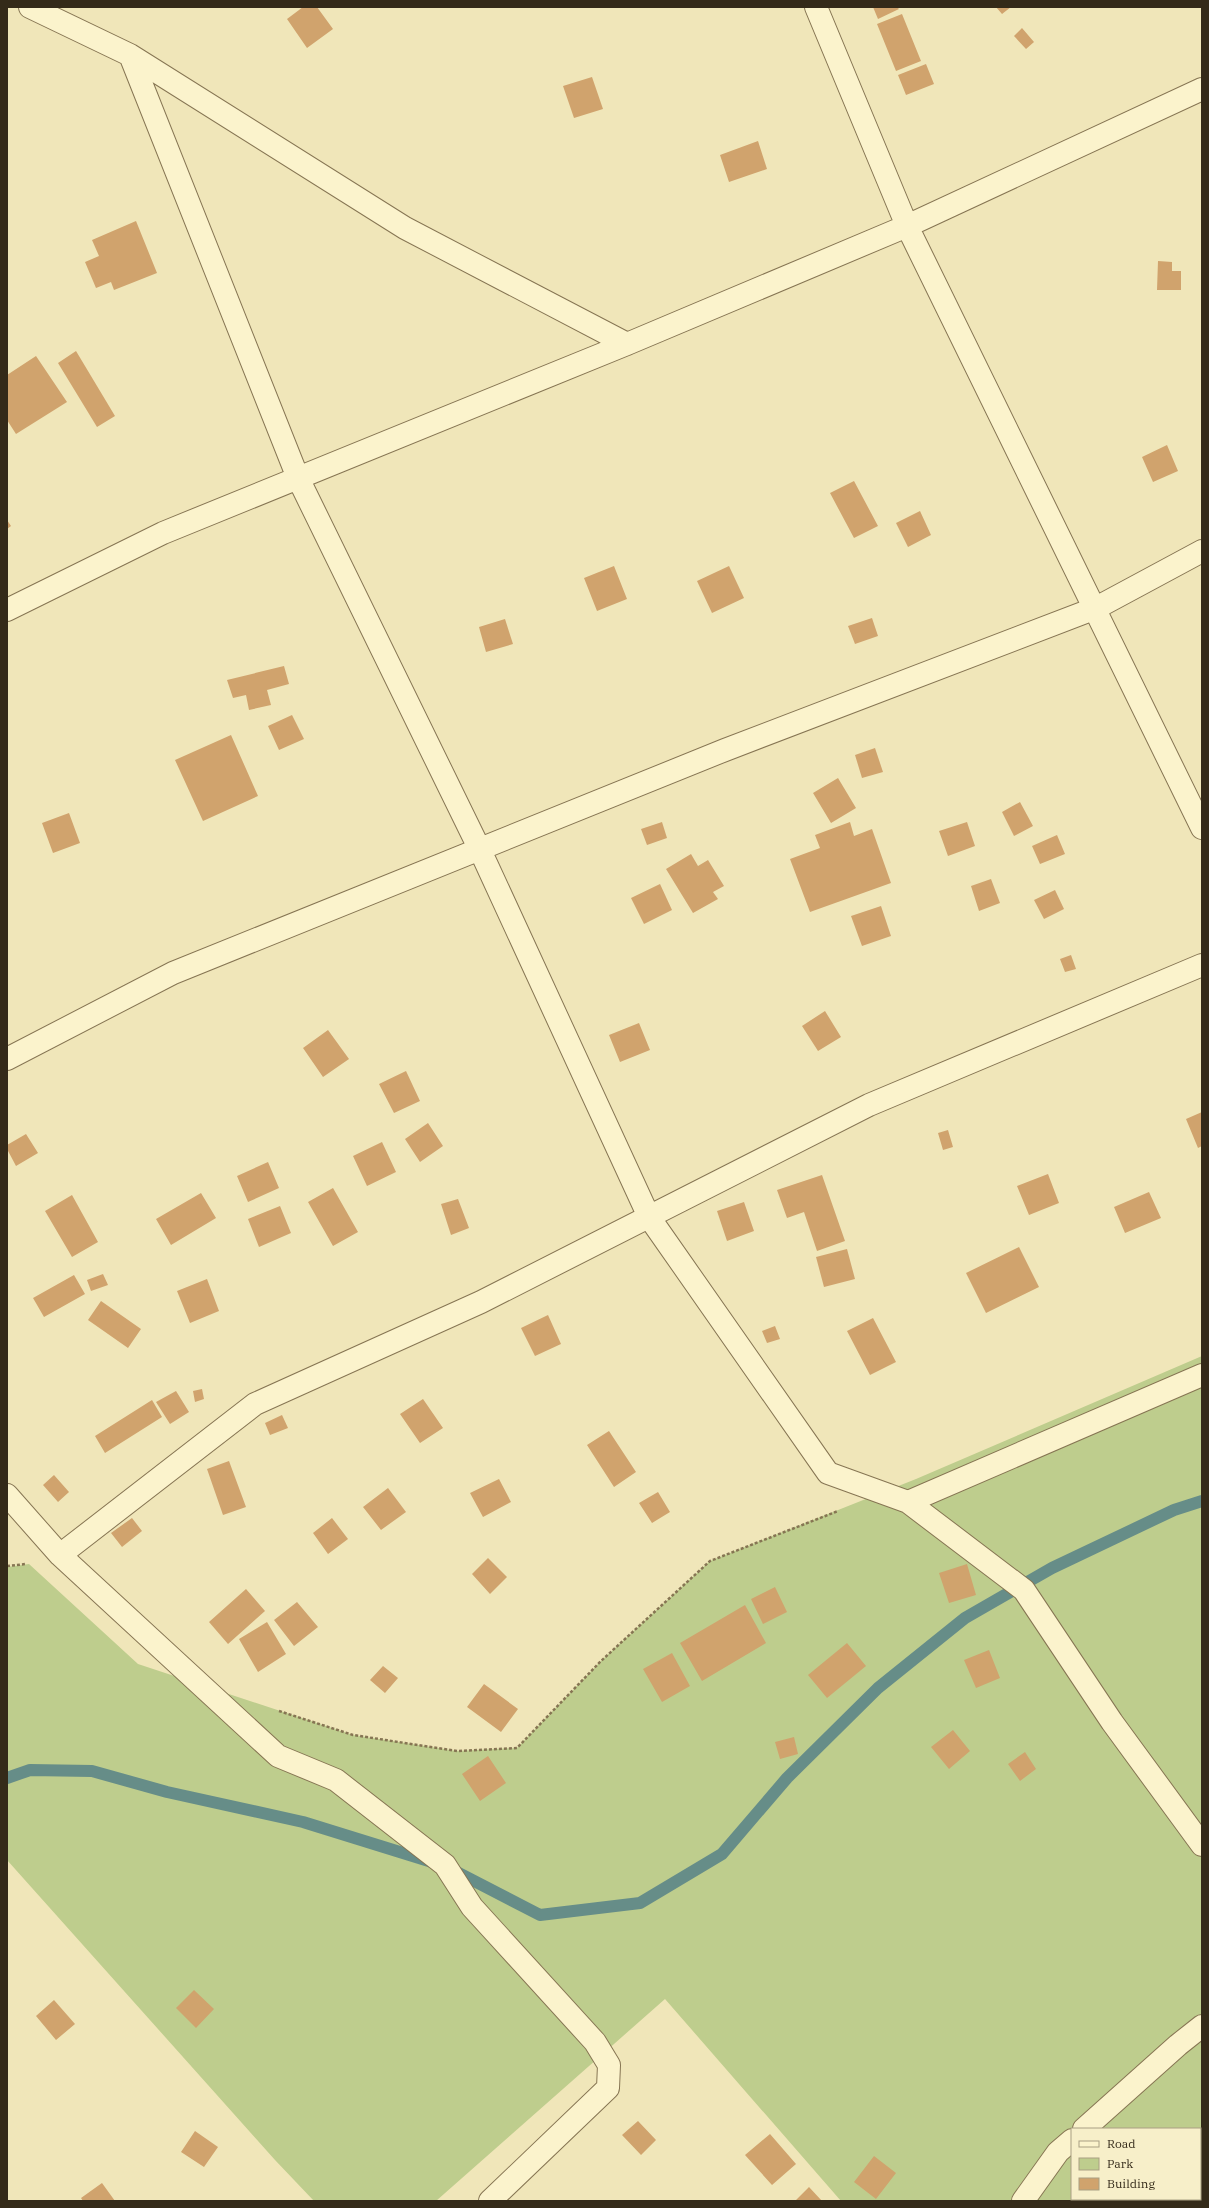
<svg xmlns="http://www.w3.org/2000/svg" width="1209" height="2208" viewBox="0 0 1209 2208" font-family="'IBM Plex Serif',serif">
<rect width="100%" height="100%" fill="#f0e6b9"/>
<path fill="#becd8d" d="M 1202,1356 L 1202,2141 L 1200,2142 L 1200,2129 L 1072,2129 L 1072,2199 L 1132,2199 L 1129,2201 L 841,2201 L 665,1999 L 436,2201 L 314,2201 L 275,2160 L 7,1860 L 7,1567 L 29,1564 L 138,1664 L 353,1735 L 457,1751 L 517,1748 L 601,1661 L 710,1561 L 916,1479 Z"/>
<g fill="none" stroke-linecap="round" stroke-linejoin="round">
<path stroke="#668d88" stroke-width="12" d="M 7,1778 L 30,1770 L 92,1771 L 167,1792 L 303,1822 L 432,1862
M 451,1869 L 540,1915 L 640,1903 L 722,1854 L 787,1778 L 878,1688 L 965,1618 L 1052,1568 L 1174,1510 L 1202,1501"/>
</g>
<path fill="#d0a36d" d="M 303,7 L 317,7 L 333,29 L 307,48 L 287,19 Z
M 873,7 L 897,7 L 899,9 L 878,19 Z
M 996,7 L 1011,7 L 1002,14 Z
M 902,14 L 921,61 L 896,71 L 877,24 Z
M 1022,28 L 1034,42 L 1026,49 L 1014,36 Z
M 926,64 L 934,84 L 906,95 L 898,75 Z
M 592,77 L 603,109 L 574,118 L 563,86 Z
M 758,141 L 767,169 L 729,182 L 720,155 Z
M 136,221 L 157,273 L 114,290 L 111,282 L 96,288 L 85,262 L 99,256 L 92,240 Z
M 1158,261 L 1172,262 L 1172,271 L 1181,271 L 1181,290 L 1157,290 Z
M 76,351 L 115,416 L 97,427 L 58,363 Z
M 36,356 L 67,402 L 16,434 L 7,420 L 7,375 Z
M 1167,445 L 1178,471 L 1153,482 L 1142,457 Z
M 854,481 L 878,526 L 854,538 L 830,493 Z
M 920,511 L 931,535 L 908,547 L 896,523 Z
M 7,520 L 11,526 L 7,529 Z
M 614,566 L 627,599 L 597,611 L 584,578 Z
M 729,566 L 744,598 L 712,613 L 697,581 Z
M 872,618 L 878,636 L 855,644 L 848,626 Z
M 505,619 L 513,644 L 486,652 L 479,627 Z
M 284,666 L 289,684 L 267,690 L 271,705 L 249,710 L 246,695 L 233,698 L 227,680 Z
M 292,715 L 304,739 L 279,750 L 268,726 Z
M 231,735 L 258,796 L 203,821 L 175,760 Z
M 875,748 L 883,772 L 862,778 L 855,755 Z
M 838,778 L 856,808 L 831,823 L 813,793 Z
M 1020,802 L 1033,826 L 1014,836 L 1002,812 Z
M 69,813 L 80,843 L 53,853 L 42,823 Z
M 662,822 L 667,838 L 647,845 L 641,829 Z
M 850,822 L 854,836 L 872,829 L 891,883 L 810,912 L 790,859 L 820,848 L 815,835 Z
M 967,822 L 975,846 L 948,856 L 939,831 Z
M 1057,835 L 1065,854 L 1040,864 L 1032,846 Z
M 691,854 L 698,866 L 708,860 L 724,886 L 713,892 L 718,899 L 693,913 L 666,869 Z
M 991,879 L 1000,903 L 979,911 L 971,886 Z
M 660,884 L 672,910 L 644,924 L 631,898 Z
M 1055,890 L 1064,909 L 1044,919 L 1034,900 Z
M 881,906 L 891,936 L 862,946 L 851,916 Z
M 1071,955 L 1076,969 L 1065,972 L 1060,959 Z
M 825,1011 L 841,1037 L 818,1051 L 802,1026 Z
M 639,1023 L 650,1050 L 620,1062 L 609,1035 Z
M 328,1030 L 349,1059 L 323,1077 L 303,1048 Z
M 406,1071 L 420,1101 L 394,1113 L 379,1084 Z
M 1202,1112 L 1202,1146 L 1198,1148 L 1186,1119 Z
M 428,1123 L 443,1146 L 420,1162 L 405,1139 Z
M 948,1130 L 953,1147 L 943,1150 L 938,1133 Z
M 26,1134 L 38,1153 L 16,1166 L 7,1149 L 7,1145 Z
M 382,1142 L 396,1172 L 367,1186 L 353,1156 Z
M 268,1162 L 279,1188 L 248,1202 L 237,1176 Z
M 1048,1174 L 1059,1203 L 1029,1215 L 1017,1186 Z
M 822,1175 L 845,1241 L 817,1251 L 804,1212 L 787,1218 L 777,1190 Z
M 333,1188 L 358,1232 L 333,1246 L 308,1202 Z
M 1149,1192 L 1161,1218 L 1125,1233 L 1114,1207 Z
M 201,1193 L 216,1218 L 171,1245 L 156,1219 Z
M 72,1195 L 98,1242 L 72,1257 L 45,1211 Z
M 458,1199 L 469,1228 L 451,1235 L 441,1204 Z
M 744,1202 L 754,1231 L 727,1241 L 717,1211 Z
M 280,1206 L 291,1233 L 259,1247 L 248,1219 Z
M 1019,1247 L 1039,1287 L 986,1313 L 966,1273 Z
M 847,1249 L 855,1279 L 824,1287 L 816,1257 Z
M 103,1274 L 108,1285 L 91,1291 L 87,1280 Z
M 74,1275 L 85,1294 L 44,1317 L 33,1298 Z
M 207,1279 L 219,1311 L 190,1323 L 177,1291 Z
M 101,1301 L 141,1329 L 128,1348 L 88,1320 Z
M 548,1315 L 561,1344 L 535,1356 L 521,1328 Z
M 873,1318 L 896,1362 L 870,1375 L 847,1331 Z
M 775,1326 L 780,1339 L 767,1343 L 762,1331 Z
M 202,1389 L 204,1399 L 195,1402 L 193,1391 Z
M 176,1391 L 189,1412 L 170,1424 L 156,1402 Z
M 423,1399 L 443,1428 L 420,1443 L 400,1414 Z
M 152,1400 L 162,1417 L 105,1453 L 95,1436 Z
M 282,1415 L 288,1428 L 270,1435 L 265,1423 Z
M 609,1431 L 636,1472 L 614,1487 L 587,1445 Z
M 229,1461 L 246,1507 L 223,1515 L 207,1469 Z
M 54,1475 L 69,1492 L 58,1502 L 43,1485 Z
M 499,1479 L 511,1502 L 483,1517 L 470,1493 Z
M 388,1488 L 406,1512 L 381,1530 L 363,1507 Z
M 658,1492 L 670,1512 L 652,1523 L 639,1503 Z
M 132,1518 L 142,1531 L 122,1547 L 111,1533 Z
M 332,1518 L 348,1539 L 328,1554 L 313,1533 Z
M 488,1558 L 507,1577 L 490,1594 L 472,1574 Z
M 967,1564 L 976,1595 L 949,1603 L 939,1573 Z
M 775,1587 L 787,1612 L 763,1624 L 751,1599 Z
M 246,1589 L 265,1611 L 228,1644 L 209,1622 Z
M 297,1602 L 318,1627 L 294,1646 L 274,1620 Z
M 745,1605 L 766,1643 L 702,1681 L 680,1643 Z
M 267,1622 L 286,1654 L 258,1672 L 239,1639 Z
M 847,1643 L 866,1666 L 827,1698 L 808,1675 Z
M 989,1650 L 1000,1678 L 976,1688 L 964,1660 Z
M 672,1653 L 690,1686 L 662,1702 L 643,1669 Z
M 383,1666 L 398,1678 L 385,1693 L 370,1680 Z
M 484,1684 L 518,1709 L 501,1732 L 467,1707 Z
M 953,1730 L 970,1751 L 949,1769 L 931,1747 Z
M 794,1737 L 798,1754 L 780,1759 L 775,1742 Z
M 1025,1752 L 1036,1769 L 1020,1781 L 1008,1764 Z
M 488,1756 L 506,1783 L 480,1801 L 462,1774 Z
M 194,1990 L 214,2009 L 196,2028 L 176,2008 Z
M 54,2000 L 75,2024 L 56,2040 L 36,2016 Z
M 638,2121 L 656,2140 L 641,2155 L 622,2135 Z
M 195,2131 L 218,2147 L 204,2167 L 181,2152 Z
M 770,2134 L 796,2164 L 772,2185 L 745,2155 Z
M 874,2156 L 896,2173 L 876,2199 L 854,2182 Z
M 102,2183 L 115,2201 L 83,2201 L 81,2198 Z
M 809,2187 L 822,2201 L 795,2201 Z"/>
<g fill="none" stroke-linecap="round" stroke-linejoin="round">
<defs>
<path id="street" d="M 30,7 L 130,55 L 405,228 L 627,344
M 816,7 L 907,226 L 1202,828
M 130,55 L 298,478 L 480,850 L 649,1217 L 828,1473 L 908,1502 L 1202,1375
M 7,610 L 163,533 L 627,344 L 907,226 L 1202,89
M 7,1059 L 173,973 L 725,750 L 1096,608 L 1202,551
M 7,1495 L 60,1555 L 278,1756 L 336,1780 L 445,1865 L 472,1907 L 595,2042 L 609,2065 L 608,2088 L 490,2201
M 908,1502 L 1024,1590 L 1112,1722 L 1202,1845
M 60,1555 L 255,1404 L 481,1302 L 869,1105 L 1202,965
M 1084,2129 L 1178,2045 L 1202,2026
M 1023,2201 L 1058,2152 L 1072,2140"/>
</defs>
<use href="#street" stroke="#867553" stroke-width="24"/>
<path stroke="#867553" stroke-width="2.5" stroke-dasharray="3 2" stroke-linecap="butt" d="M 7,1566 L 26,1564
M 279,1711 L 353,1735 L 457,1751 L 517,1748 L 601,1661 L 710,1561 L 838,1511"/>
<use href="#street" stroke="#fbf3cc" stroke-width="22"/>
</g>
<rect width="1209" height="2208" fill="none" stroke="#342a19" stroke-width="16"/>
<rect x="1071" y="2128" width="130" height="72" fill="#f7efc9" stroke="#a9a083"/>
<rect x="1079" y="2141" width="20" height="6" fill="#fbf3cc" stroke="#a9a083"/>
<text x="1107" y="2148" font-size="12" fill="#342a19">Road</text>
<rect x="1079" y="2158" width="20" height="12" fill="#becd8d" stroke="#a9a083"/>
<text x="1107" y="2168" font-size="12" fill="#342a19">Park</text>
<rect x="1079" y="2178" width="20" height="12" fill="#d0a36d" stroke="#a9a083"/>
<text x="1107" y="2188" font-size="12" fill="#342a19">Building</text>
</svg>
